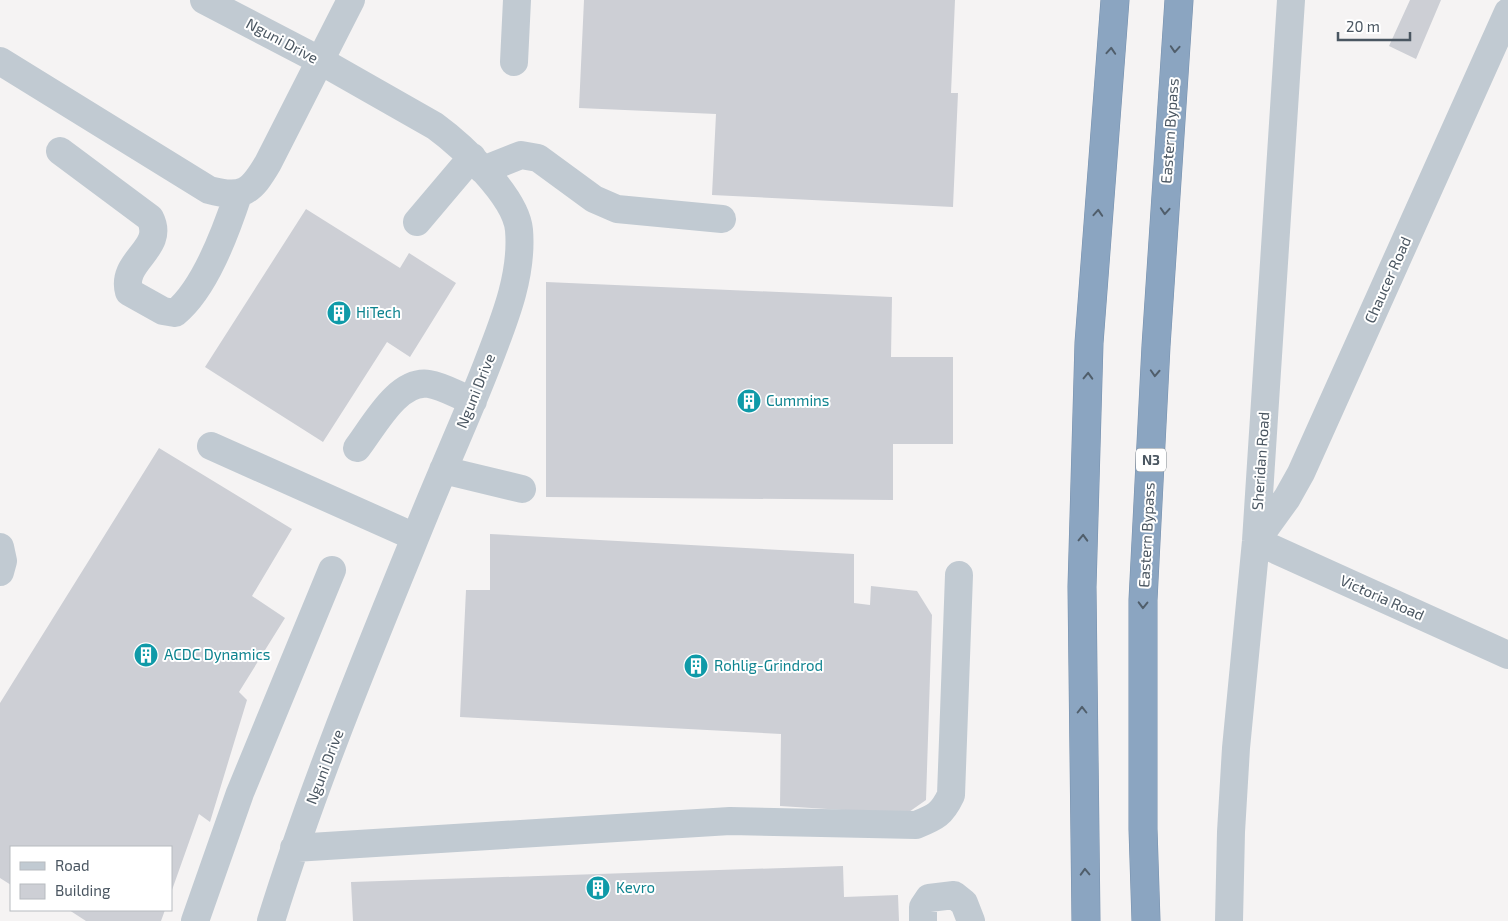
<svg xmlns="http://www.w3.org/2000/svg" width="1508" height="921" viewBox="0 0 1508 921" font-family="'Exo 2',sans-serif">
<rect width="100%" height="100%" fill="#f5f3f3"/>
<path fill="#cdcfd5" d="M 584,0 L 955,0 L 951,93 L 958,93 L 953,207 L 712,195 L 716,114 L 579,108 Z
M 1410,0 L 1441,0 L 1416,59 L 1389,46 Z
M 306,209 L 400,268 L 409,253 L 456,283 L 410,357 L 387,342 L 323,442 L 205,367 Z
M 546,282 L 892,297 L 891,357 L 953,357 L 953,444 L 893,444 L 893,500 L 546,497 Z
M 159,448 L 292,529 L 252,596 L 285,618 L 239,692 L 247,700 L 210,822 L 199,814 L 172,890 L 171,847 L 11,847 L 11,885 L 0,878 L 0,703 Z
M 490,534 L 854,554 L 854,603 L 870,605 L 871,586 L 917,591 L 932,615 L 926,800 L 906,814 L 780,806 L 781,734 L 460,717 L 466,590 L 490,590 Z
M 843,866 L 844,897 L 898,895 L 899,921 L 353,921 L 351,882 Z
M 69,910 L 165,910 L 161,921 L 86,921 Z"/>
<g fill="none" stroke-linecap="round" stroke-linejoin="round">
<defs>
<path id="highway" d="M 1086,921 L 1082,587 L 1089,343 L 1115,0
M 1146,921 L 1143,829 L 1143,600 L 1156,346 L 1179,0"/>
</defs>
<use href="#highway" stroke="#7690ad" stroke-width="29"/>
<path stroke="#c1cad2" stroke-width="28" d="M 204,0 L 319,60 L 435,126 C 461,145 516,196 519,230 C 523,277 503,323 487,365 C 468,414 446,462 426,511 C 371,646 314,782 271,921
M 1508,12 L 1301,473 L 1287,498 L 1256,541 L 1508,655
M 0,61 L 209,190 C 243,199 251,192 268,163 L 351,0
M 514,62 L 517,0
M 60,151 L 150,218 C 166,249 120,260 129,292 L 163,311 L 175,313 C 205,289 226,231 238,195
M 483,170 L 521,155 L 538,158 L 594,199 L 617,209 L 722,219
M 417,222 L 472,157
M 211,446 L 415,537
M 357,448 C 374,426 398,379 429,384 C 443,386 459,396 473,401
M 443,470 L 522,489
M 0,547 L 3,561 L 0,572
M 294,848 L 730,821 L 916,825 C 936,817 942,814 951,795 L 959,575
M 195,921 L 240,793 L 332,570
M 923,921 L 923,907 L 929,898 L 954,895 L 964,903 L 971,921
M 1229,921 L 1231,832 L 1236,748 L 1256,541 L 1291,0"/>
<use href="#highway" stroke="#8ba5c1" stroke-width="28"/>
</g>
<defs><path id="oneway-chevron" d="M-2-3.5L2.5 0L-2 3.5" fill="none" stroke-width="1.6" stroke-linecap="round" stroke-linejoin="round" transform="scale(1.25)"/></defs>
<g stroke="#505e6b">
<use href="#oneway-chevron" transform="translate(1175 49) rotate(94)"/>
<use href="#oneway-chevron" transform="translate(1111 51) rotate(-86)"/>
<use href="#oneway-chevron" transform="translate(1165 211) rotate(94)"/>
<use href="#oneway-chevron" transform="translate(1098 213) rotate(-86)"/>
<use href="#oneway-chevron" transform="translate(1155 373) rotate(93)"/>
<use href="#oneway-chevron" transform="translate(1088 376) rotate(-88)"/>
<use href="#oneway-chevron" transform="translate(1083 538) rotate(-88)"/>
<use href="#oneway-chevron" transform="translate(1143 605) rotate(91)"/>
<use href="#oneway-chevron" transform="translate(1082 710) rotate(-90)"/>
<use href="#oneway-chevron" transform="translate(1085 872) rotate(-92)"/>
</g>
<defs>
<symbol id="building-disc" viewBox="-11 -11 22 22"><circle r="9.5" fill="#0f9aa8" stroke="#fff"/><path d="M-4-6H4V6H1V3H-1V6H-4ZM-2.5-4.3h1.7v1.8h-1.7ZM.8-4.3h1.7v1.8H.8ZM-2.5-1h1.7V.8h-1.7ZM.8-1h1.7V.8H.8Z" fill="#fff"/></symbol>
</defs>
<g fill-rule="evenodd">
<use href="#building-disc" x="325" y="299" width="28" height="28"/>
<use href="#building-disc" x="735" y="387" width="28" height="28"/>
<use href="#building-disc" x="132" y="641" width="28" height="28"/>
<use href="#building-disc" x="682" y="652" width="28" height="28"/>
<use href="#building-disc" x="584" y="874" width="28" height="28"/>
</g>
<g text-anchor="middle" stroke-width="4" stroke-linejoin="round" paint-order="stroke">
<rect fill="#fff" stroke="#808990" stroke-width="1" x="1136" y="448.5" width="30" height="23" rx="4"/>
<g font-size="14" font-weight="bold" fill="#4a5661">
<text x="1151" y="465">N3</text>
</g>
<g font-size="15" fill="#4a5661" stroke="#fff">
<text transform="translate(282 41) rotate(28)" y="5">Nguni Drive</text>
<text transform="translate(1170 131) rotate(-86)" y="5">Eastern Bypass</text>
<text transform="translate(1388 280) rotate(-66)" y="5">Chaucer Road</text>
<text transform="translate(476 391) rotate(-68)" y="5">Nguni Drive</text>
<text transform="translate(1261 461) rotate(-86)" y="5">Sheridan Road</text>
<text transform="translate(1147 535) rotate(-87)" y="5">Eastern Bypass</text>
<text transform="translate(1382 598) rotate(24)" y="5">Victoria Road</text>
<text transform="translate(325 767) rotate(-69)" y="5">Nguni Drive</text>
</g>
<g font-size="15" fill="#0d838f" stroke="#fff" text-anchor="start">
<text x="356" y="318">HiTech</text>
<text x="766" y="406">Cummins</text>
<text x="164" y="660">ACDC Dynamics</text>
<text x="714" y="671">Rohlig-Grindrod</text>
<text x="616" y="893">Kevro</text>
</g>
</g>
<rect x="10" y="846" width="162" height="65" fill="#ffffff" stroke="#b7bbc0"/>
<rect x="20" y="862" width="25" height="8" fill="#c1cad2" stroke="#b7bbc0"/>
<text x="55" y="871" font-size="15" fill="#4a5661">Road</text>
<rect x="20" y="884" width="25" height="15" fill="#cdcfd5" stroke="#b7bbc0"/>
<text x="55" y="896" font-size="15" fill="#4a5661">Building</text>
<path d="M1338 32v8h72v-8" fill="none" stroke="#4a5661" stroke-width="2.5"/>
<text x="1346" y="32" font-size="15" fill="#4a5661" stroke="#ffffff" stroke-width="4" paint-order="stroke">20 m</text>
</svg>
